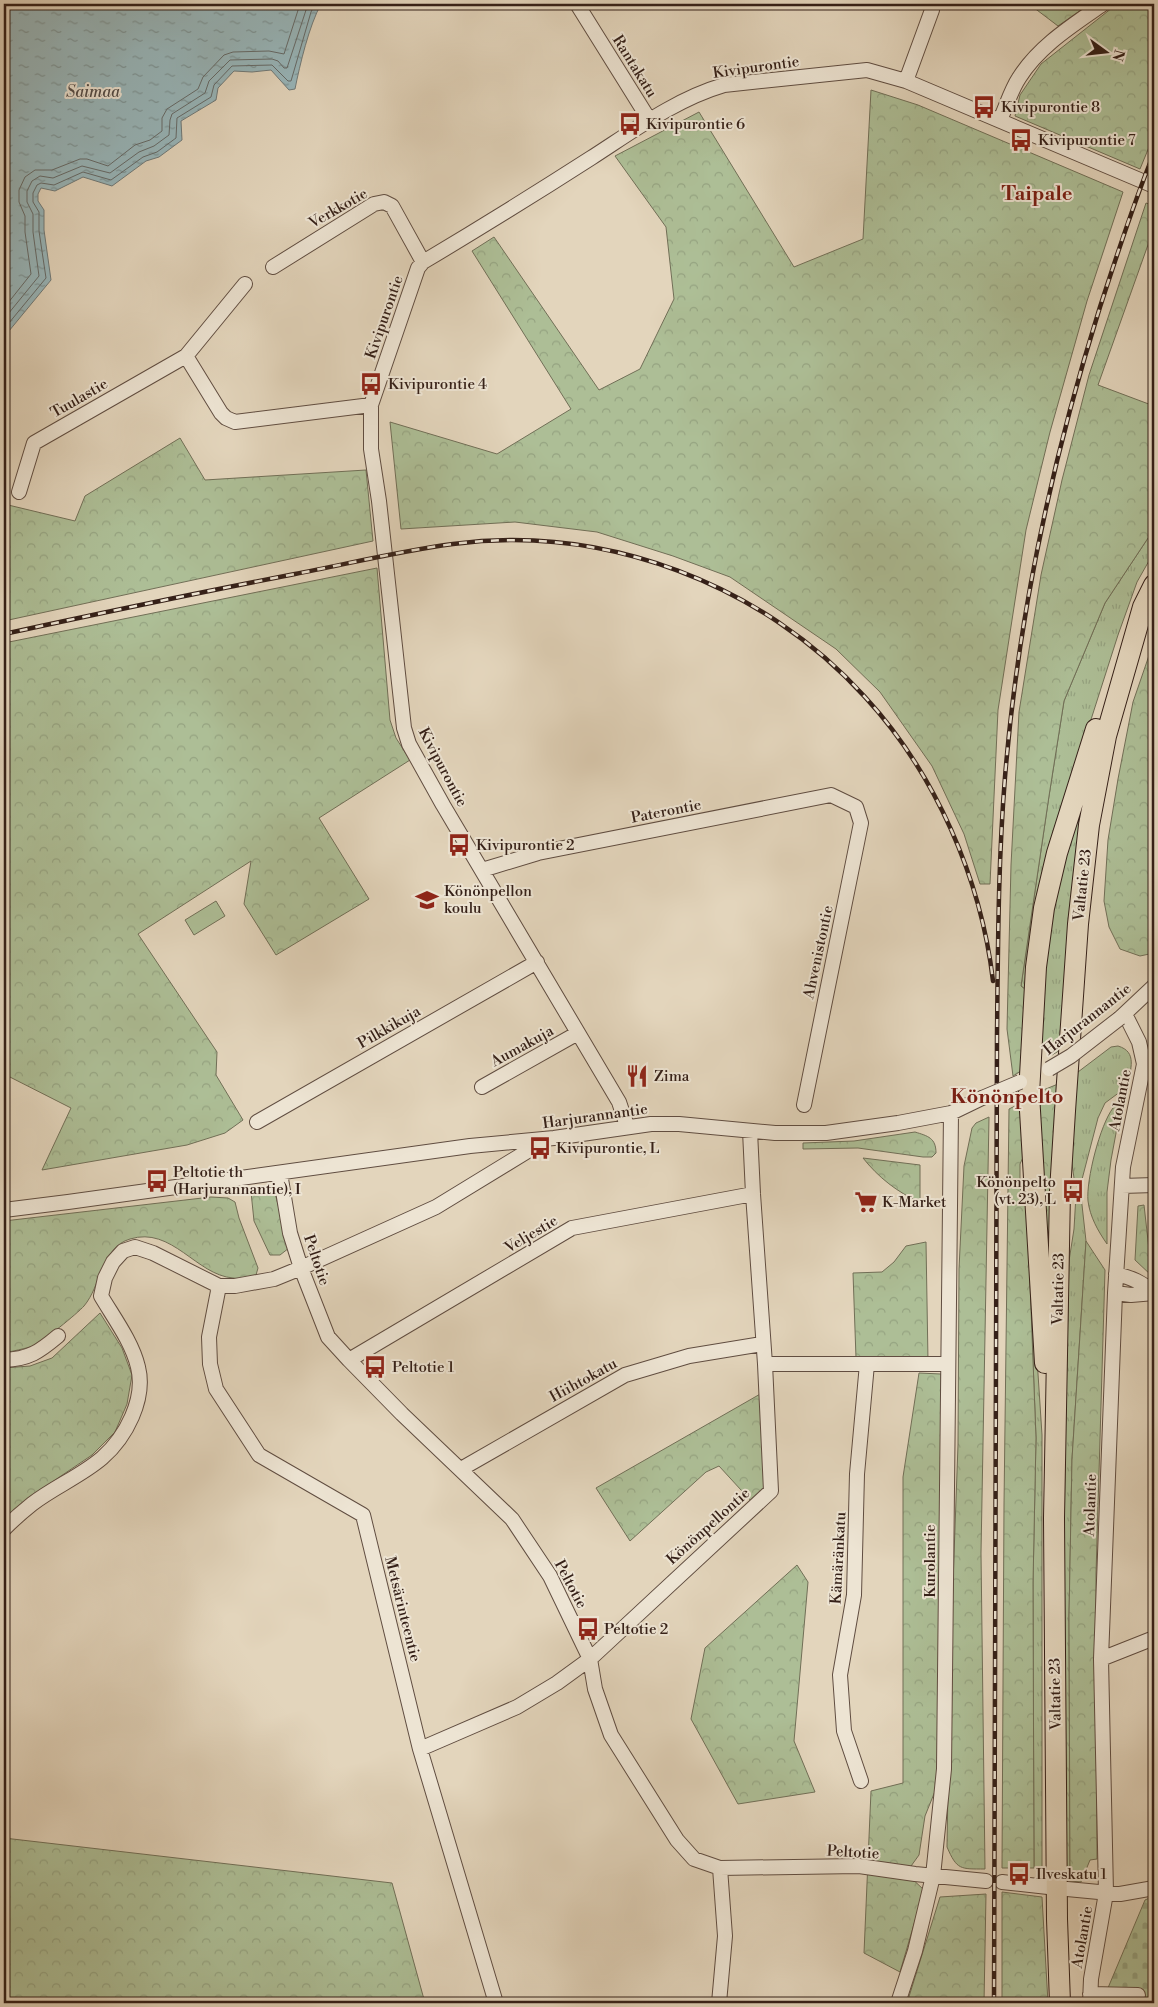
<svg xmlns="http://www.w3.org/2000/svg" width="1158" height="2007" viewBox="0 0 1158 2007" font-family="'Libre Bodoni',serif">
<defs>
<pattern id="grass-tufts" width="24" height="20" patternUnits="userSpaceOnUse" patternTransform="scale(1.25)"><rect width="24" height="20" fill="#adbe96"/><path d="M3 7l-1-3M5 7V3M7 7l1-3M15 17l-1-3M17 17v-4M19 17l1-3" fill="none" stroke="#95a381"/></pattern>
<pattern id="forest-crowns" width="20" height="18" patternUnits="userSpaceOnUse" patternTransform="scale(1.25)"><rect width="20" height="18" fill="#adbe96"/><path d="M2 6a3 3 0 1 1 6 0M12 15a3 3 0 1 1 6 0" fill="none" stroke="#95a381"/></pattern>
<pattern id="cemetery-stones" width="16" height="16" patternUnits="userSpaceOnUse" patternTransform="scale(1.25)"><rect width="16" height="16" fill="#adbe96"/><path d="M2 7V4a2 2 0 0 1 4 0v3zM10 15v-3a2 2 0 0 1 4 0v3z" fill="#95a381"/></pattern>
<pattern id="water-ripples" width="26" height="14" patternUnits="userSpaceOnUse" patternTransform="scale(1.25)"><rect width="26" height="14" fill="#98b6ba"/><path d="M2 4q2-2 4 0t4 0M15 11q2-2 4 0t4 0" fill="none" stroke="#7d9496"/></pattern>
</defs>
<rect width="100%" height="100%" fill="#e3d5bc"/>
<filter id="stains"><feTurbulence type="fractalNoise" baseFrequency=".004" numOctaves="4"/><feColorMatrix values="0 0 0 0 .2 0 0 0 0 .09 0 0 0 0 .02 0 0 0 .5 -.17"/></filter>
<radialGradient id="worn" r=".72"><stop offset=".6" stop-color="#630" stop-opacity="0"/><stop offset="1" stop-color="#630" stop-opacity=".3"/></radialGradient>
<path fill="url(#grass-tufts)" stroke="#716f57" d="M 1154,529 L 1154,552 L 1137,582 L 1118,635 L 1050,848 L 1026,990 L 1021,986 L 1049,796 L 1064,701 L 1105,603 Z
M 1098,735 L 1062,1049 L 1052,1055 L 1044,1049 L 1040,1039 L 1046,936 L 1052,898 Z
M 1118,1046 C 1138,1052 1130,1069 1128,1086 L 1105,1103 L 1098,1118 L 1080,1187 L 1075,1185 L 1071,1157 L 1074,1075 L 1111,1047 Z
M 1122,1101 L 1111,1160 L 1107,1192 L 1107,1244 C 1098,1231 1090,1217 1088,1201 C 1086,1180 1100,1125 1113,1108 C 1115,1104 1118,1103 1122,1101 Z
M 1079,1194 L 1081,1196 L 1086,1241 L 1072,1459 L 1069,1616 L 1070,1881 L 1065,1879 L 1063,1691 L 1065,1449 L 1069,1261 L 1074,1229 L 1076,1195 Z
M 1027,1205 L 1042,1435 L 1042,1869 L 1034,1868 L 1033,1583 L 1036,1438 Z"/>
<path fill="url(#forest-crowns)" stroke="#716f57" d="M 1029,4 L 1090,4 L 1058,26 Z
M 1117,4 L 1154,4 L 1154,135 L 1140,169 L 1015,116 L 1020,95 L 1041,64 Z
M 871,90 L 918,105 L 1123,192 L 1087,301 L 1050,432 L 1026,530 L 998,710 L 990,884 L 980,884 L 964,834 L 932,766 L 880,692 L 836,649 L 730,577 L 673,556 L 597,532 L 515,522 L 401,529 L 390,422 L 497,454 L 571,409 L 472,251 L 494,237 L 599,390 L 640,369 L 674,299 L 666,227 L 615,156 L 699,112 L 794,267 L 863,239 Z
M 1146,203 L 1154,206 L 1154,228 L 1098,385 L 1154,406 L 1154,529 L 1105,603 L 1064,701 L 1049,796 L 1021,986 L 1026,990 L 1021,1071 L 1013,1076 L 1007,1029 L 1011,865 L 1019,712 L 1041,575 L 1062,480 L 1089,375 Z
M 180,438 L 205,480 L 366,470 L 373,541 L 4,621 L 4,504 L 75,521 L 85,496 Z
M 377,568 L 390,720 L 396,738 L 410,760 L 319,818 L 369,899 L 276,955 L 244,904 L 251,861 L 138,934 L 217,1052 L 216,1075 L 243,1120 L 225,1133 L 187,1145 L 42,1170 L 71,1108 L 4,1074 L 4,643 Z
M 1154,641 L 1154,953 L 1140,956 L 1120,949 L 1109,927 L 1104,901 L 1108,840 L 1118,779 L 1133,702 Z
M 1058,1084 L 1053,1271 L 1046,1271 L 1036,1093 Z
M 1015,1106 L 1021,1106 L 1026,1151 L 1020,1164 L 1020,1188 L 1027,1205 L 1036,1438 L 1033,1583 L 1034,1868 L 1002,1868 L 1004,1504 L 1009,1109 Z
M 989,1117 L 981,1553 L 985,1869 C 960,1869 957,1870 947,1847 L 950,1666 L 958,1445 L 959,1269 L 964,1166 L 972,1128 L 976,1123 Z
M 915,1132 C 928,1136 936,1138 936,1153 L 932,1157 L 923,1157 L 858,1148 L 803,1149 L 803,1143 L 854,1141 Z
M 863,1158 L 920,1165 L 920,1202 C 898,1193 878,1177 863,1158 Z
M 274,1189 L 289,1248 L 280,1255 L 270,1255 L 254,1221 L 251,1192 Z
M 211,1197 L 228,1198 L 235,1202 L 239,1218 L 258,1268 L 256,1275 C 248,1277 241,1279 233,1278 C 196,1275 172,1226 130,1239 C 102,1247 101,1286 84,1306 C 78,1313 41,1343 33,1346 C 24,1349 13,1351 4,1353 L 4,1221 Z
M 1144,1205 L 1152,1276 L 1135,1260 L 1138,1206 Z
M 1086,1241 L 1105,1270 L 1096,1574 L 1097,1859 L 1090,1860 L 1081,1882 L 1070,1881 L 1069,1616 L 1072,1459 Z
M 926,1242 L 928,1361 L 856,1358 L 853,1273 L 882,1272 L 894,1262 L 906,1246 Z
M 100,1313 L 122,1348 L 132,1375 L 127,1404 L 115,1432 L 92,1455 L 30,1497 L 4,1519 L 4,1368 L 30,1366 L 52,1358 Z
M 919,1373 L 941,1374 L 944,1769 L 925,1816 L 919,1855 L 906,1873 L 924,1890 L 900,1972 L 864,1953 L 871,1791 L 903,1783 L 903,1477 Z
M 762,1393 L 766,1488 L 752,1502 L 719,1466 L 706,1472 L 630,1541 L 596,1488 Z
M 797,1565 L 808,1582 L 794,1741 L 815,1792 L 738,1804 L 691,1719 L 705,1648 Z
M 4,1838 L 392,1883 L 425,2003 L 4,2003 Z
M 1002,1892 L 1042,1897 L 1048,2003 L 1002,2003 Z
M 986,1894 L 984,2003 L 907,2003 L 940,1897 Z"/>
<path fill="url(#cemetery-stones)" stroke="#716f57" d="M 1154,1896 L 1154,2003 L 1112,2003 L 1105,1995 L 1145,1900 Z"/>
<path fill="#adbe96" stroke="#716f57" d="M 216,901 L 225,916 L 194,935 L 185,920 Z"/>
<path fill="url(#water-ripples)" stroke="#707a79" d="M 4,4 L 321,4 C 309,26 300,64 295,89 L 289,90 L 271,70 L 252,72 L 234,71 L 218,88 L 216,100 L 181,121 L 182,140 L 159,157 L 146,161 L 112,186 L 83,177 L 55,191 L 41,188 L 38,194 L 38,201 L 44,210 L 44,230 L 51,280 L 4,337 Z"/>
<g fill="none" stroke-linecap="round" stroke-linejoin="round">
<path stroke="#666b69" stroke-width="1" d="M 4,308 L 31,274 L 25,232 L 25,216 L 19,202 L 19,190 L 25,177 L 35,170 L 52,170 L 80,159 L 87,159 L 108,166 L 135,145 L 150,140 L 162,131 L 162,118 L 167,109 L 198,89 L 203,77 L 224,55 L 233,52 L 269,51 L 284,54 L 300,4
M 4,319 L 39,276 L 33,232 L 33,214 L 27,202 L 27,191 L 32,181 L 40,176 L 53,178 L 82,166 L 110,173 L 139,152 L 154,146 L 169,135 L 170,120 L 172,114 L 205,93 L 209,81 L 230,60 L 272,59 L 278,61 L 284,68 L 287,68 L 308,4
M 4,329 L 46,278 L 39,231 L 39,212 L 33,202 L 33,193 L 37,185 L 41,183 L 54,185 L 83,172 L 111,180 L 143,157 L 157,152 L 176,138 L 177,118 L 211,97 L 214,85 L 232,66 L 272,65 L 288,81 L 291,81 L 311,12 L 315,4"/>
<defs>
<path id="minor" d="M 577,4 L 650,121
M 906,81 L 932,10
M 1000,120 C 1006,107 1011,90 1019,78 C 1039,46 1073,25 1103,4
M 273,267 L 374,204 L 384,202 L 392,206 L 423,262
M 186,356 L 221,413 L 226,418 L 235,422 L 371,405
M 19,492 L 34,443 L 186,356 L 245,284
M 482,870 L 538,853 L 831,795 L 856,807 L 861,823 L 804,1105
M 1120,1018 L 1154,986
M 482,1087 L 578,1033
M 257,1122 L 537,962
M 627,1126 L 619,1102 L 443,805 L 409,744 L 404,728 L 379,501 L 371,449 L 371,405 L 418,268 L 423,262 C 480,228 535,194 591,158 C 633,131 676,99 724,85 L 867,70 L 906,81 L 1154,186
M 280,1173 L 290,1233 L 301,1268 L 328,1337 L 349,1360 L 402,1414 L 512,1519 L 550,1576 L 590,1659 L 595,1689 L 611,1735 L 677,1840 L 694,1859 L 720,1868 L 859,1866 L 915,1874 L 986,1881
M 1122,1186 L 1154,1185
M 4,1210 L 68,1202 L 470,1146 L 554,1138 L 651,1124 L 679,1124 L 775,1133 L 826,1133 L 898,1123 L 951,1113 L 982,1098
M 1116,1274 C 1132,1278 1142,1282 1154,1293
M 219,1286 L 209,1337 L 210,1364 L 216,1389 L 259,1455 L 363,1515 L 420,1749 L 496,2003
M 1115,1293 L 1131,1295 L 1154,1293
M 4,1360 C 29,1359 39,1352 58,1336
M 349,1360 L 572,1228 L 753,1194
M 765,1364 L 948,1364
M 461,1469 L 625,1375 L 689,1356 L 762,1344
M 4,1529 C 13,1520 22,1512 32,1504 C 54,1487 81,1476 102,1458 C 126,1437 146,1399 138,1367 C 132,1342 114,1318 101,1296 L 105,1278 L 113,1262 L 123,1251 L 135,1247 L 153,1253 L 219,1286 L 235,1286 L 274,1279 L 301,1268 L 436,1207 L 531,1149 L 533,1140
M 1101,1659 L 1154,1638
M 420,1749 L 517,1707 L 557,1683 L 590,1659 L 771,1491 L 765,1364 L 753,1194 L 750,1131
M 861,1781 L 844,1731 L 840,1675 L 854,1595 L 857,1474 L 867,1364
M 1002,1882 L 1048,1887
M 1067,1889 L 1120,1894 L 1154,1888
M 1090,1994 L 1138,1995
M 719,2003 L 725,1936 L 720,1868
M 898,2003 L 915,1951 L 933,1876 L 944,1769 L 951,1113
M 1090,2003 L 1091,1979 L 1106,1893 L 1101,1659 L 1115,1293 L 1123,1167 L 1144,1064 L 1139,1042 L 1125,1014"/>
<path id="highway" d="M 1045,1363 L 1029,1094 L 1036,967 L 1044,908 L 1057,853 L 1096,729
M 1060,2003 L 1057,1919 L 1054,1518 L 1060,1191 L 1065,1111 L 1078,924 L 1089,825 L 1106,736 L 1143,607 L 1154,585"/>
</defs>
<use href="#minor" stroke="#604d41" stroke-width="16"/>
<use href="#highway" stroke="#352018" stroke-width="22"/>
<use href="#minor" stroke="#ede4d3" stroke-width="14"/>
<use href="#highway" stroke="#e3d5bc" stroke-width="20"/>
<defs>
<path id="rail" d="M 4,634 C 101,613 197,593 295,574 C 347,564 400,551 453,544 C 605,524 763,584 865,697 C 935,773 981,878 993,981
M 994,2003 L 997,1035 C 998,949 998,863 1005,777 C 1018,617 1052,460 1100,307 C 1117,255 1133,204 1154,153"/>
</defs>
<use href="#rail" stroke="#352018" stroke-width="4.5"/>
<use href="#rail" stroke="#ede4d3" stroke-width="2.5" stroke-dasharray="8" stroke-linecap="butt"/>
<defs>
<path id="minor-bridge" d="M 1049,1069 L 1071,1056 L 1120,1018
M 982,1098 L 1020,1082"/>
</defs>
<use href="#minor-bridge" stroke="#604d41" stroke-width="16" stroke-linecap="butt"/>
<use href="#minor-bridge" stroke="#ede4d3" stroke-width="14"/>
</g>
<defs>
<symbol id="bus-bare" viewBox="-9 -9 18 18"><path d="M-5-6H5V4H4V6H2V4H-2V6H-4V4H-5ZM-3.5-4V0h7V-4ZM-3.5 1.2v1.5H-2V1.2ZM2 1.2v1.5H3.5V1.2Z" fill="#8f2418" stroke="#ede4d3" stroke-width="2.5" paint-order="stroke"/></symbol>
<symbol id="school-bare" viewBox="-9 -9 18 18"><path d="M0-5L7-2L0 1L-7-2ZM-4 1L0 2.5L4 1V4Q0 6-4 4Z" fill="#8f2418" stroke="#ede4d3" stroke-width="2.5" paint-order="stroke"/></symbol>
<symbol id="restaurant-bare" viewBox="-9 -9 18 18"><path d="M-5-6h1v4h1v-4h1v4h1v-4h1v5L-1.5 .5V6h-2V.5L-5-1ZM5-6V6H3V1.5H1.5Q1.5-4 5-6Z" fill="#8f2418" stroke="#ede4d3" stroke-width="2.5" paint-order="stroke"/></symbol>
<symbol id="supermarket-bare" viewBox="-9 -9 18 18"><path d="M-6-5.5h2.5l.6 2H6L4.5 2H-2.5L-4.4-4H-6ZM-1.5 3.2a1.3 1.3 0 1 0 .1 0ZM3 3.2a1.3 1.3 0 1 0 .1 0Z" fill="#8f2418" stroke="#ede4d3" stroke-width="2.5" paint-order="stroke"/></symbol>
</defs>
<g fill-rule="evenodd">
<use href="#bus-bare" x="968" y="91" width="32" height="32"/>
<use href="#bus-bare" x="614" y="108" width="32" height="32"/>
<use href="#bus-bare" x="1005" y="124" width="32" height="32"/>
<use href="#bus-bare" x="355" y="368" width="32" height="32"/>
<use href="#bus-bare" x="443" y="829" width="32" height="32"/>
<use href="#school-bare" x="411" y="884" width="32" height="32"/>
<use href="#restaurant-bare" x="621" y="1060" width="32" height="32"/>
<use href="#bus-bare" x="524" y="1132" width="32" height="32"/>
<use href="#bus-bare" x="141" y="1165" width="32" height="32"/>
<use href="#bus-bare" x="1057" y="1175" width="32" height="32"/>
<use href="#supermarket-bare" x="850" y="1186" width="32" height="32"/>
<use href="#bus-bare" x="359" y="1351" width="32" height="32"/>
<use href="#bus-bare" x="572" y="1613" width="32" height="32"/>
<use href="#bus-bare" x="1003" y="1858" width="32" height="32"/>
</g>
<g text-anchor="middle" stroke-width="4" stroke-linejoin="round" paint-order="stroke">
<g font-size="15" fill="#352018" stroke="#ede4d3">
<text transform="translate(635 66) rotate(58)" y="5">Rantakatu</text>
<text transform="translate(756 67) rotate(-8)" y="5">Kivipurontie</text>
<text transform="translate(338 208) rotate(-30)" y="5">Verkkotie</text>
<text transform="translate(384 317) rotate(-71)" y="5">Kivipurontie</text>
<text transform="translate(79 398) rotate(-30)" y="5">Tuulastie</text>
<text transform="translate(443 767) rotate(62)" y="5">Kivipurontie</text>
<text transform="translate(666 811) rotate(-11)" y="5">Paterontie</text>
<text transform="translate(1082 885) rotate(-84)" y="5">Valtatie 23</text>
<text transform="translate(818 952) rotate(-78)" y="5">Ahvenistontie</text>
<text transform="translate(1087 1019) rotate(-38)" y="5">Harjurannantie</text>
<text transform="translate(389 1027) rotate(-30)" y="5">Pilkkikuja</text>
<text transform="translate(522 1046) rotate(-29)" y="5">Aumakuja</text>
<text transform="translate(1120 1100) rotate(-79)" y="5">Atolantie</text>
<text transform="translate(595 1116) rotate(-8)" y="5">Harjurannantie</text>
<text transform="translate(531 1234) rotate(-31)" y="5">Veljestie</text>
<text transform="translate(317 1260) rotate(71)" y="5">Peltotie</text>
<text transform="translate(1058 1289) rotate(-89)" y="5">Valtatie 23</text>
<text transform="translate(583 1380) rotate(-29)" y="5">Hiihtokatu</text>
<text transform="translate(1090 1505) rotate(-88)" y="5">Atolantie</text>
<text transform="translate(708 1526) rotate(-42)" y="5">Könönpellontie</text>
<text transform="translate(838 1558) rotate(-87)" y="5">Kämäränkatu</text>
<text transform="translate(930 1561) rotate(-90)" y="5">Kurolantie</text>
<text transform="translate(571 1584) rotate(62)" y="5">Peltotie</text>
<text transform="translate(403 1609) rotate(76)" y="5">Metsärinteentie</text>
<text transform="translate(1055 1694) rotate(-91)" y="5">Valtatie 23</text>
<text transform="translate(853 1852) rotate(3)" y="5">Peltotie</text>
<text transform="translate(1082 1937) rotate(-80)" y="5">Atolantie</text>
</g>
<g font-size="15" fill="#352018" stroke="#ede4d3" text-anchor="start">
<text x="1001" y="112">Kivipurontie 8</text>
<text x="646" y="129">Kivipurontie 6</text>
<text x="1038" y="145">Kivipurontie 7</text>
<text x="388" y="389">Kivipurontie 4</text>
<text x="476" y="850">Kivipurontie 2</text>
<text x="444" y="896">Könönpellon<tspan x="444" dy="17">koulu</tspan></text>
<text x="654" y="1081">Zima</text>
<text x="556" y="1153">Kivipurontie, L</text>
<text x="173" y="1177">Peltotie th<tspan x="173" dy="17">(Harjurannantie), I</tspan></text>
<text x="1056" y="1187" text-anchor="end">Könönpelto<tspan x="1056" dy="17">(vt. 23), L</tspan></text>
<text x="882" y="1207">K-Market</text>
<text x="392" y="1372">Peltotie 1</text>
<text x="604" y="1634">Peltotie 2</text>
<text x="1036" y="1879">Ilveskatu 1</text>
</g>
<g font-size="16" font-style="italic" fill="#534d49" stroke="#ede4d3">
<text x="93" y="97">Saimaa</text>
</g>
<g font-size="20" font-weight="bold" fill="#7a1f14" stroke="#ede4d3">
<text x="1037" y="200">Taipale</text>
<text x="1007" y="1103">Könönpelto</text>
</g>
</g>
<rect width="1158" height="2007" fill="none" stroke="#e3d5bc" stroke-width="20"/>
<rect x="5" y="5" width="1148" height="1997" fill="none" stroke="#352018" stroke-width="2.5"/>
<rect x="10" y="10" width="1138" height="1987" fill="none" stroke="#352018"/>
<g transform="translate(1106 52) rotate(105)" stroke="#ede4d3" stroke-width="4" paint-order="stroke">
<path d="M0-4L9 19L0 12L-9 19Z" fill="#352018"/>
<text y="-8" font-size="14" font-weight="bold" text-anchor="middle" fill="#352018">N</text>
</g>
<rect width="100%" height="100%" filter="url(#stains)"/>
<rect width="100%" height="100%" fill="url(#worn)"/>
</svg>
